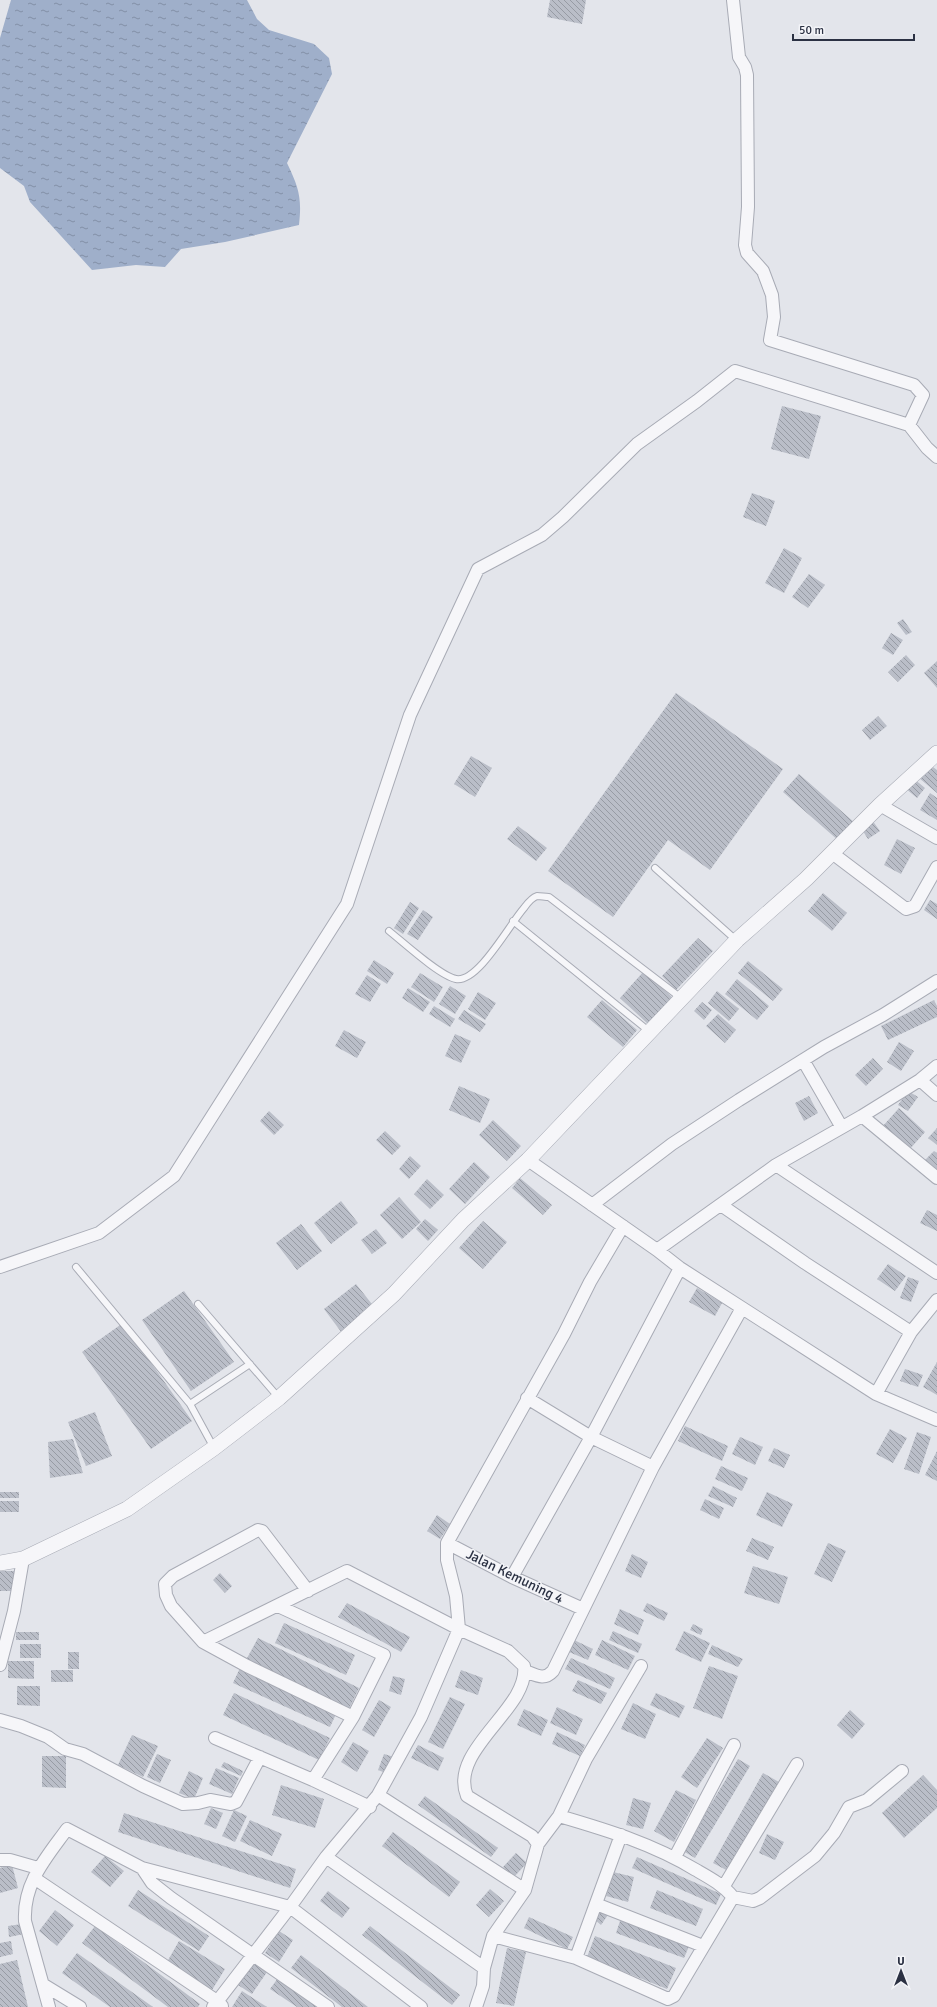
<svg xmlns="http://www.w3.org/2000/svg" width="937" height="2007" viewBox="0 0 937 2007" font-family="Signika,sans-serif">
<defs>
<pattern id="water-ripples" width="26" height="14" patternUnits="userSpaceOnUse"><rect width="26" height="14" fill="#9fafca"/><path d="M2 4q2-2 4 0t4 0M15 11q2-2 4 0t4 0" fill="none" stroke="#828fa6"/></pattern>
<pattern id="building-back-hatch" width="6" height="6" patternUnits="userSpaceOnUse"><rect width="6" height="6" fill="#babec8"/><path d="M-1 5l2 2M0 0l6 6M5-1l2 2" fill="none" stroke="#979ba4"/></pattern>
</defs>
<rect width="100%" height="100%" fill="#e3e5eb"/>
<path fill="url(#water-ripples)" d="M 11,0 L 247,0 L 257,19 L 269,30 L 314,44 L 329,58 L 332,74 L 287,163 C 299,188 302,198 299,225 L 225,242 L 181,249 L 165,267 L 136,265 L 92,270 L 30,202 L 24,186 L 0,168 L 0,38 Z"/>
<path fill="url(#building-back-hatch)" d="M 550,0 L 586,0 L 582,24 L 547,17 Z
M 782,406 L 821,416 L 809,459 L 771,449 Z
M 752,493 L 775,501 L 766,526 L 743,517 Z
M 784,548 L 802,558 L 784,593 L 765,583 Z
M 809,574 L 825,585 L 808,608 L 792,597 Z
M 903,619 L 912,632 L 906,635 L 897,623 Z
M 891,633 L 903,640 L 893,655 L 882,648 Z
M 906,655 L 915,665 L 898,682 L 888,672 Z
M 937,661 L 937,688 L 924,673 Z
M 676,693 L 783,769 L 710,870 L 668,840 L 613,917 L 548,871 Z
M 878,716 L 887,726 L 870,740 L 862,730 Z
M 471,756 L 492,768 L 475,797 L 454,784 Z
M 929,764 L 937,770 L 937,793 L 919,778 Z
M 799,774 L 855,823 L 839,841 L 783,792 Z
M 913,778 L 925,788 L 917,798 L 905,788 Z
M 930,793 L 937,798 L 937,820 L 920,810 Z
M 872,820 L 880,831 L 868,839 L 861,828 Z
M 518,826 L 547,848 L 536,861 L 507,839 Z
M 897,839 L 915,848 L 901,874 L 884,865 Z
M 823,893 L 847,913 L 832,931 L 808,911 Z
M 930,900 L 937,904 L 937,919 L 924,910 Z
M 410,902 L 419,908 L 403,934 L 394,928 Z
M 423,910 L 433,917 L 418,940 L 407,934 Z
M 698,938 L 713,951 L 676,990 L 662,976 Z
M 374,960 L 394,973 L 387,984 L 367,971 Z
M 748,961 L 783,989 L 773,1001 L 738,973 Z
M 644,971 L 674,999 L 649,1025 L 620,998 Z
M 420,973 L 443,987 L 434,1002 L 411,987 Z
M 367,975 L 381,984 L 370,1002 L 355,994 Z
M 737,979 L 769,1006 L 757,1020 L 725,994 Z
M 450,986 L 466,996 L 455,1014 L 439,1004 Z
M 408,988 L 430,1002 L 423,1012 L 402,998 Z
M 717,991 L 739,1009 L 729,1021 L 708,1003 Z
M 478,992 L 496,1003 L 485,1020 L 468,1009 Z
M 602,1000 L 637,1030 L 623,1047 L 587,1017 Z
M 934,1000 L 937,1006 L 937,1017 L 888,1040 L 881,1026 Z
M 702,1002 L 712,1010 L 704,1020 L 694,1011 Z
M 434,1006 L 455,1019 L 450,1027 L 429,1014 Z
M 464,1010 L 486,1024 L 480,1032 L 458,1019 Z
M 718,1014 L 736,1030 L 725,1043 L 706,1026 Z
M 344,1030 L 366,1042 L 357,1058 L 335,1046 Z
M 455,1034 L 471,1041 L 461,1063 L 445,1056 Z
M 899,1042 L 914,1051 L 901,1071 L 887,1062 Z
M 873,1058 L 883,1069 L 866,1086 L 855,1075 Z
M 459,1086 L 490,1099 L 480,1123 L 449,1110 Z
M 908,1091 L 918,1097 L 908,1111 L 898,1105 Z
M 809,1096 L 818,1113 L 804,1121 L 795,1103 Z
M 899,1108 L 925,1132 L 909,1150 L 883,1126 Z
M 269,1111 L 284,1125 L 274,1135 L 260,1121 Z
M 493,1120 L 521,1146 L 507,1161 L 479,1135 Z
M 937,1128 L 937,1145 L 928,1138 Z
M 385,1131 L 401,1146 L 392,1155 L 376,1140 Z
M 934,1151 L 937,1153 L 937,1173 L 924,1161 Z
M 410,1156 L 421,1166 L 409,1179 L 399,1169 Z
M 474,1162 L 490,1177 L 465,1204 L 449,1189 Z
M 520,1178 L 552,1205 L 543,1215 L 512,1188 Z
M 427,1179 L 444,1195 L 430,1209 L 414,1194 Z
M 399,1197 L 421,1222 L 402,1239 L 380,1215 Z
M 341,1201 L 358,1223 L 331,1244 L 314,1223 Z
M 927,1210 L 937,1215 L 937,1231 L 920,1223 Z
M 425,1219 L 438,1230 L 428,1241 L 416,1229 Z
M 483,1221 L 507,1242 L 483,1269 L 459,1248 Z
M 301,1224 L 322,1251 L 297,1270 L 276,1243 Z
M 376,1229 L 387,1243 L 372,1254 L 361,1240 Z
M 888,1264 L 906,1276 L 895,1291 L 877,1279 Z
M 908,1277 L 919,1281 L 911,1302 L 900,1298 Z
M 356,1284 L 375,1308 L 342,1333 L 324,1309 Z
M 697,1288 L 722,1303 L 715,1316 L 689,1302 Z
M 184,1291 L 234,1362 L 191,1391 L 142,1320 Z
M 123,1323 L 192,1421 L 151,1449 L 82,1352 Z
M 937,1362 L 937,1395 L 923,1387 Z
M 905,1369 L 923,1375 L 918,1387 L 900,1381 Z
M 95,1412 L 112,1456 L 86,1466 L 68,1422 Z
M 685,1426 L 728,1446 L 722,1461 L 678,1441 Z
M 890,1429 L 907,1438 L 893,1463 L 876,1454 Z
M 917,1432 L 931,1437 L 919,1474 L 904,1469 Z
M 740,1437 L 763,1447 L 755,1465 L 732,1454 Z
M 73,1439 L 83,1473 L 50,1478 L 48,1442 Z
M 774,1448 L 790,1455 L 784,1468 L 768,1461 Z
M 937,1451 L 937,1481 L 925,1475 Z
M 721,1466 L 748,1478 L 742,1491 L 715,1479 Z
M 713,1486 L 737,1498 L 733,1507 L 708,1496 Z
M 0,1492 L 19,1492 L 19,1498 L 0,1498 Z
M 767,1492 L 793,1504 L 782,1527 L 756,1515 Z
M 705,1499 L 724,1508 L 719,1519 L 700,1510 Z
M 0,1501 L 19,1501 L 19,1512 L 0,1512 Z
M 437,1515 L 450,1524 L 440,1539 L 427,1531 Z
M 752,1538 L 774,1547 L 768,1560 L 746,1551 Z
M 828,1543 L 846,1551 L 832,1582 L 814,1574 Z
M 632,1554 L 648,1562 L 641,1578 L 625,1571 Z
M 753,1566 L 788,1577 L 779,1604 L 744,1593 Z
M 0,1571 L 15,1571 L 15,1591 L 0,1591 Z
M 220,1573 L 232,1586 L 225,1593 L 213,1580 Z
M 347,1603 L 410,1637 L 401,1652 L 338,1617 Z
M 647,1603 L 668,1613 L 664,1621 L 643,1611 Z
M 620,1609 L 644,1620 L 638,1635 L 614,1624 Z
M 284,1623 L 355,1655 L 346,1675 L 275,1643 Z
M 693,1624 L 703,1629 L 701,1635 L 690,1630 Z
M 613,1631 L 642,1644 L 638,1653 L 609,1640 Z
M 684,1631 L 710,1643 L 701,1662 L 675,1650 Z
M 16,1632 L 39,1632 L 39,1640 L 16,1640 Z
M 258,1638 L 359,1688 L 348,1711 L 246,1660 Z
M 574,1640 L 593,1649 L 588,1660 L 569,1652 Z
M 602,1640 L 635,1656 L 628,1670 L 595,1655 Z
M 20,1644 L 41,1644 L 41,1658 L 20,1658 Z
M 712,1645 L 743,1659 L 738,1667 L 708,1654 Z
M 68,1652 L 79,1652 L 79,1669 L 68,1669 Z
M 571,1658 L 615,1678 L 610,1689 L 565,1669 Z
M 8,1661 L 34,1661 L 34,1679 L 8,1678 Z
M 709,1666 L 738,1676 L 722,1719 L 693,1708 Z
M 240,1668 L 337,1712 L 330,1727 L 233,1683 Z
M 51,1670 L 73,1670 L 73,1682 L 51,1682 Z
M 461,1670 L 483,1678 L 478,1695 L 455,1687 Z
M 393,1676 L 405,1679 L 401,1695 L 389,1691 Z
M 578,1680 L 607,1693 L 601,1704 L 572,1691 Z
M 17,1686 L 40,1686 L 40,1706 L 17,1705 Z
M 234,1693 L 330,1738 L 319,1760 L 223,1715 Z
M 656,1693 L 685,1706 L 679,1718 L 650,1705 Z
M 450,1697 L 465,1704 L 443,1749 L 428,1742 Z
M 379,1700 L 391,1707 L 374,1737 L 362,1730 Z
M 633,1703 L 656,1714 L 645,1739 L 621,1729 Z
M 557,1707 L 583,1719 L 576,1735 L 550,1723 Z
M 524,1709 L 548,1720 L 541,1736 L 517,1725 Z
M 850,1710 L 865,1724 L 852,1739 L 837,1725 Z
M 557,1732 L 585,1745 L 580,1756 L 552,1744 Z
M 132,1735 L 158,1746 L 143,1777 L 118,1765 Z
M 707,1738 L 723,1748 L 697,1788 L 681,1777 Z
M 353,1742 L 369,1751 L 357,1772 L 341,1762 Z
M 418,1745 L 444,1758 L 438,1771 L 411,1758 Z
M 157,1754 L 171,1760 L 160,1783 L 147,1777 Z
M 384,1754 L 394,1757 L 388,1774 L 378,1770 Z
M 42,1756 L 66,1756 L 66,1788 L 42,1787 Z
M 738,1759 L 750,1766 L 695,1858 L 683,1851 Z
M 224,1762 L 243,1771 L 241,1776 L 221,1767 Z
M 216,1768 L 239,1778 L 232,1794 L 209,1784 Z
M 189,1771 L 203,1778 L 194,1799 L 179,1793 Z
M 763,1773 L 779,1782 L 730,1872 L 713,1863 Z
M 923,1775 L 937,1790 L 937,1808 L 904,1838 L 882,1813 Z
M 281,1785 L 324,1799 L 315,1828 L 272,1815 Z
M 676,1790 L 696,1800 L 674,1842 L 654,1831 Z
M 425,1796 L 498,1848 L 491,1857 L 418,1805 Z
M 633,1798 L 651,1803 L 643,1829 L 626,1825 Z
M 211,1808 L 223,1813 L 216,1829 L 204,1824 Z
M 234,1810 L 247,1816 L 235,1842 L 222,1836 Z
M 124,1813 L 296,1869 L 290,1888 L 118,1832 Z
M 250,1820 L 282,1834 L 272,1856 L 240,1841 Z
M 393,1832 L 460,1882 L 449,1897 L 382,1846 Z
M 767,1834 L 784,1842 L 775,1860 L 759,1853 Z
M 516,1853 L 527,1863 L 514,1877 L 503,1867 Z
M 105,1856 L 124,1871 L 110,1887 L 91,1872 Z
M 637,1857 L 721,1894 L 716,1905 L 632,1868 Z
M 12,1865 L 18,1888 L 0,1893 L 0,1868 Z
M 613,1872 L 634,1877 L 628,1902 L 606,1896 Z
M 490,1889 L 504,1901 L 489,1917 L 476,1905 Z
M 138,1890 L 209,1936 L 199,1951 L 128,1906 Z
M 657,1890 L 703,1909 L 696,1926 L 650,1908 Z
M 328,1891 L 350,1908 L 342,1918 L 320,1901 Z
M 604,1908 L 610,1912 L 601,1925 L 595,1920 Z
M 55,1910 L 74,1925 L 57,1946 L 39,1931 Z
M 529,1917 L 573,1937 L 567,1949 L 524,1928 Z
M 621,1918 L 690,1944 L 684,1958 L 616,1933 Z
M 22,1924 L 24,1934 L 9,1937 L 8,1926 Z
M 95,1926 L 200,2004 L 198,2007 L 168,2007 L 82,1943 Z
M 370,1926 L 460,1995 L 452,2005 L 362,1935 Z
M 279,1931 L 293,1940 L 279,1962 L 265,1953 Z
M 595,1936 L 676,1968 L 667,1989 L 587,1957 Z
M 11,1941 L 13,1954 L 0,1957 L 0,1943 Z
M 179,1941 L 225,1969 L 212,1990 L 167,1962 Z
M 507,1948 L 526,1952 L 514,2006 L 496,2003 Z
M 77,1953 L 153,2007 L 110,2007 L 62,1973 Z
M 301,1955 L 368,2007 L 342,2007 L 291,1968 Z
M 17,1960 L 28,2007 L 0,2007 L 0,1964 Z
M 253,1962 L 267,1972 L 252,1994 L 238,1985 Z
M 278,1978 L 320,2007 L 297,2007 L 270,1989 Z
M 242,1991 L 267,2007 L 232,2007 Z"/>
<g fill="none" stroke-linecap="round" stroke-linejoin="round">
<defs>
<path id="service" d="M 655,868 L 736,940
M 513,921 L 650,1032
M 389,931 C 404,943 440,976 456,979 C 478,983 509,925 524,908 C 527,904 531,898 537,896 C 541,896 545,897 549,897 L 681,998
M 76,1267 L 190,1404 L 214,1448
M 198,1304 L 279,1398
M 190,1404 L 250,1364"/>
<path id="minor" d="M 733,0 L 739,57 L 745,67 L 747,75 L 748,207 L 745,245 L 747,253 L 763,271 L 772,295 L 774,317 L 770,340 L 914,385 L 923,395 L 909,425
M 880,805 L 937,838
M 832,853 L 906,909 L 915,906 L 937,867
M 803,1060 L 841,1126
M 920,1080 L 937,1095
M 862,1116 L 937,1178
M 528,1160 L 657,1250 L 680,1268 L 876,1394 L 937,1420
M 776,1165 L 937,1273
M 592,1205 L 672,1144 L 739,1100 L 824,1047 L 883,1015 L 937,981
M 721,1205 L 805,1263 L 911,1332
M 657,1250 L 776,1165 L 862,1116 L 920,1080 L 937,1066
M 0,1267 L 99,1233 L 174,1176 L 347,904 L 410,715 L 478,569 L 542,535 L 563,517 L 637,444 L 697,401 L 735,371 L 909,425 L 927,448 L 937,457
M 876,1394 L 911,1332 L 937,1300
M 527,1398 L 591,1437 L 653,1467
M 447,1543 L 512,1577 L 583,1609
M 512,1577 L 591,1437 L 680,1268
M 308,1591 L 262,1531 L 258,1530 L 173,1576 L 165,1584 L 166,1595 L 171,1606 L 203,1642 L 247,1666 L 353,1717
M 278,1606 L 384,1655 L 353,1717 L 313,1780
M 203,1642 L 347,1571 L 459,1629 L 508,1651 L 524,1666 C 530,1708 448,1750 467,1796 L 532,1836 L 538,1844 L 525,1890 L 493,1936 L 484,1968 L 483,1986 L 476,2007
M 0,1665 L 14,1611 L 23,1559
M 525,1671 C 536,1675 544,1681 553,1671 L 653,1467 L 742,1308
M 0,1720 L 21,1726 L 48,1737 L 65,1749 L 83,1754 L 143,1786 L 183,1804 L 198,1803 L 210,1800 L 231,1804 L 236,1802 L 260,1757
M 215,1738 L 313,1780 L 370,1807
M 378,1795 L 525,1890
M 559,1816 L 586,1759 L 641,1666
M 538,1844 L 559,1816 C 607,1830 653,1844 696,1870 C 710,1878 723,1885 733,1897 L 753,1901 L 760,1898 L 815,1856 L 834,1833 L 849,1807 L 867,1800 L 902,1771
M 326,1857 L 484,1968
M 675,1857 L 734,1745
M 0,1860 L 10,1860 L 38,1868
M 142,1868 L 152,1883 L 171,1898 L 328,2007
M 34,1878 L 217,2001 L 222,2006
M 724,1886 L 797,1764
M 596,1904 L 703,1946
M 493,1936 L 576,1958 L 668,1999 L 674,1996 L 733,1897
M 576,1958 L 621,1835
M 44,1985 L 80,2007
M 49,2007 L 25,1921 C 23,1883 46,1858 67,1829 L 142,1868 L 290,1907 L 421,2007
M 213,2007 L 290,1907 L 326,1857 L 378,1795 L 421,1717 L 459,1629 L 456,1596 L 447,1560 L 447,1543 L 564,1334 L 590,1282 L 623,1226"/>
<path id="tertiary" d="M 0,1563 L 23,1559 L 127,1509 L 214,1448 L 279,1398 L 394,1294 L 463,1220 L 528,1160 L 737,940 L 806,879 L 880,805 L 937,753"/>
</defs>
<use href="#service" stroke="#a8abb5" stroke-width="8"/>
<use href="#minor" stroke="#a8abb5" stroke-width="14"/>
<use href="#tertiary" stroke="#a8abb5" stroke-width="16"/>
<use href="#service" stroke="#f6f6f9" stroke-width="6"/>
<use href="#minor" stroke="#f6f6f9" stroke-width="12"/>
<use href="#tertiary" stroke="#f6f6f9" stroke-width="15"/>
</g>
<g text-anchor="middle" stroke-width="3" stroke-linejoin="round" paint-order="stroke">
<g font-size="14" fill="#2b3143" stroke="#f3f4f8">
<text transform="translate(515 1576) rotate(26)" y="5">Jalan Kemuning 4</text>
</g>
</g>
<g transform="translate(901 1971)" stroke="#f3f4f8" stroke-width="3" paint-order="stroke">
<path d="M0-3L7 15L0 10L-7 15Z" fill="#2b3143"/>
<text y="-6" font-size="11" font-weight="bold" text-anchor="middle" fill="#2b3143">U</text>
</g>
<path d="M793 34v6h121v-6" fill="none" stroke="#2b3143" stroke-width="2"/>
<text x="799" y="34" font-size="12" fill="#2b3143" stroke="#f3f4f8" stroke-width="3" paint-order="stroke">50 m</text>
</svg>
